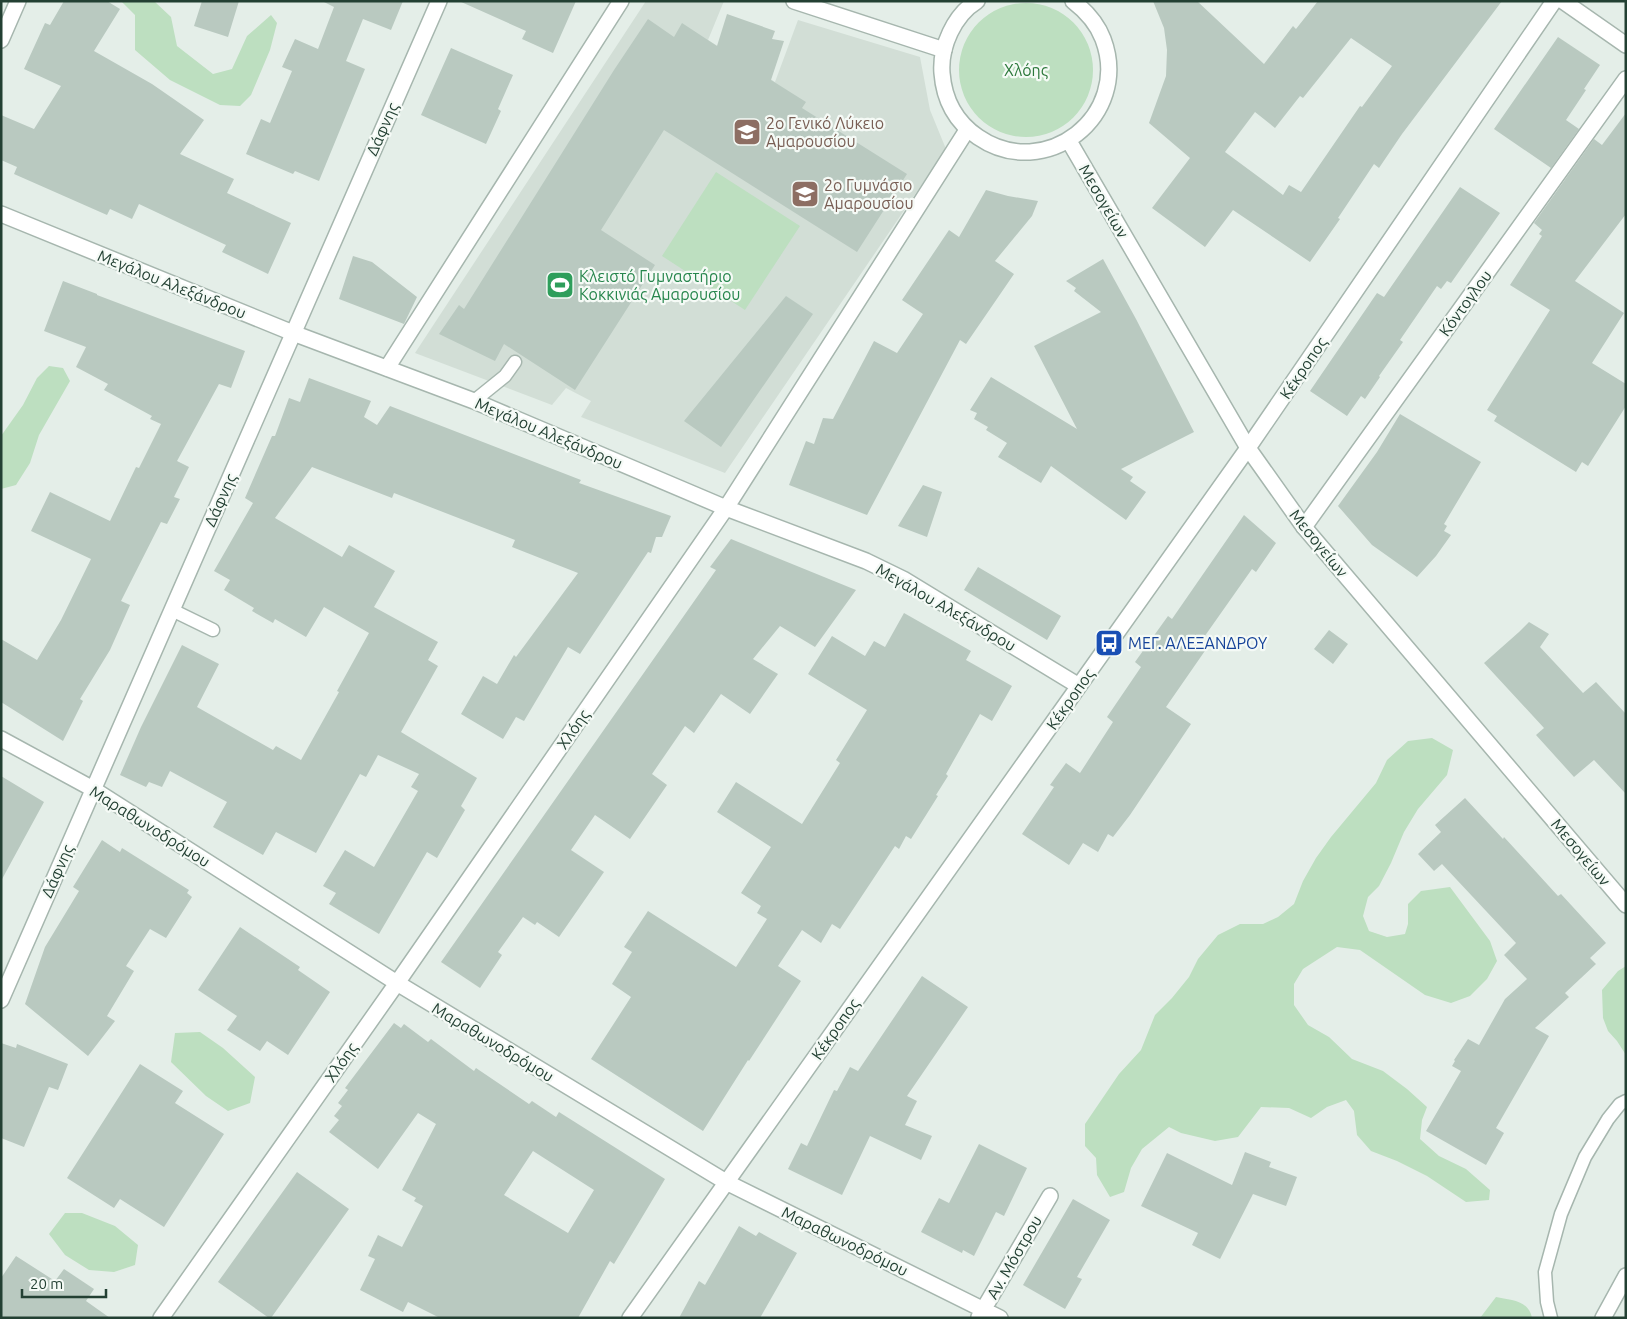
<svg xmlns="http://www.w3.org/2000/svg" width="1627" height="1319" viewBox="0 0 1627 1319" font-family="Ubuntu,sans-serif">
<rect width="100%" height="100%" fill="#e4eee8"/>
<path fill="#d2ded6" d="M 646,1 L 724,1 L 708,40 L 775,82 L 798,20 L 920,57 L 930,110 L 946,149 L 725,473 L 581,417 L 591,401 L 566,388 L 552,405 L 415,353 Z"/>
<path fill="#bddfc0" d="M 121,1 L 154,1 L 171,17 L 177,46 L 213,74 L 232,69 L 247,36 L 271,15 L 277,23 L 270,50 L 251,95 L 240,106 L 220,105 L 170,80 L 135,50 L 135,15 Z
M959 70a67 67 0 1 1 134 0a67 67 0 1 1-134 0Z
M 716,172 L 800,226 L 745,310 L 662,256 Z
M 49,366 L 63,368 L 70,381 L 39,435 L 30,463 L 16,485 L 1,489 L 1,436 L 23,405 L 37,378 Z
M 1432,738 L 1453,750 L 1447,775 L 1418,809 L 1404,832 L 1391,863 L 1379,886 L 1368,897 L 1363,916 L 1369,931 L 1387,937 L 1405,934 L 1408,924 L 1408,904 L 1421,891 L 1450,887 L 1490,941 L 1497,961 L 1487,979 L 1470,996 L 1451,1003 L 1425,995 L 1360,950 L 1337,947 L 1303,969 L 1294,984 L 1294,1005 L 1308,1025 L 1329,1037 L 1352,1059 L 1383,1071 L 1407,1089 L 1427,1107 L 1422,1120 L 1420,1139 L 1439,1156 L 1466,1169 L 1490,1190 L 1489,1200 L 1466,1202 L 1427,1176 L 1397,1161 L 1371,1151 L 1357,1135 L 1354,1111 L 1346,1100 L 1327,1107 L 1311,1118 L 1289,1108 L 1261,1107 L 1238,1137 L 1215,1141 L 1181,1133 L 1169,1127 L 1142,1149 L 1131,1168 L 1124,1192 L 1110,1197 L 1097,1175 L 1096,1158 L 1085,1146 L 1085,1124 L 1119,1074 L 1141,1050 L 1155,1015 L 1172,998 L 1189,977 L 1198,959 L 1218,935 L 1240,924 L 1263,924 L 1278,917 L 1294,904 L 1303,881 L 1316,858 L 1331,837 L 1376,783 L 1387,760 L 1408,741 Z
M 1626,966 L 1626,1055 L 1617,1041 L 1608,1031 L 1603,1018 L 1602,990 L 1618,971 Z
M 200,1032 L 223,1048 L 255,1077 L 250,1103 L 228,1111 L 206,1096 L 171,1062 L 175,1033 Z
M 65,1213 L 82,1213 L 115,1226 L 138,1245 L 135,1265 L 114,1272 L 89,1270 L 65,1255 L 49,1234 Z
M 1496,1297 C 1510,1300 1529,1300 1532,1318 L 1480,1318 Z"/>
<path fill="#b9c9c0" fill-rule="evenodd" d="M 64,1 L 107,1 L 120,9 L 94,51 L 152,84 L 204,120 L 180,154 L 234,179 L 227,193 L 291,223 L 268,274 L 222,252 L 226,245 L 139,204 L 132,219 L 110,209 L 107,215 L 14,174 L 17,167 L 1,160 L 1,115 L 34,129 L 61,86 L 24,69 L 45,23 L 50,25 Z
M 202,1 L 239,1 L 228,37 L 194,26 Z
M 322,1 L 403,1 L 391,30 L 363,19 L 346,61 L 365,69 L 319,181 L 295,171 L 293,174 L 246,154 L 261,119 L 270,123 L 292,71 L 282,67 L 295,39 L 318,49 L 334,7 Z
M 459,1 L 576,1 L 553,53 L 522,39 L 526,31 Z
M 1153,1 L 1197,1 L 1264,64 L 1293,26 L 1296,29 L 1318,1 L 1502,1 L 1402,134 L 1379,168 L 1374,164 L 1338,218 L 1340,219 L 1310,262 L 1233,210 L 1205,247 L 1152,208 L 1190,158 L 1149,123 L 1166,76 L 1167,50 L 1164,28 ZM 1351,38 L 1392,66 L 1362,107 L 1360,106 L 1301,192 L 1289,185 L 1283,195 L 1225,152 L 1255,112 L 1275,128 L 1300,96 L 1303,98 Z
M 727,14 L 775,31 L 772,39 L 784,41 L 771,80 L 806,102 L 802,108 L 907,174 L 857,252 L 664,130 L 601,230 L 655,265 L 575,390 L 504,344 L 495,361 L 439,334 L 459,305 L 464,309 L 614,70 L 648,19 L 674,37 L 682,23 L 717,46 Z
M 1558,37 L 1600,65 L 1584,89 L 1586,90 L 1566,120 L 1579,129 L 1551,168 L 1494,129 Z
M 451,48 L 513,75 L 498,109 L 501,111 L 486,144 L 421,115 Z
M 1626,113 L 1626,214 L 1575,281 L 1624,313 L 1592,363 L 1626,384 L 1626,406 L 1588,466 L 1582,462 L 1576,472 L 1494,421 L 1497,416 L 1487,410 L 1550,310 L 1510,285 L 1542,236 L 1539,234 L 1542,230 L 1534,223 L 1594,139 L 1602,145 Z
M 1460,187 L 1500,213 L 1451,283 L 1447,281 L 1441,289 L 1437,286 L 1400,340 L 1403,342 L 1379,376 L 1380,377 L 1365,399 L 1361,396 L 1347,416 L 1310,391 L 1377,293 L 1384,297 Z
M 986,190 L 1008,196 L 1038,201 L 1032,216 L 995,261 L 1014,274 L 966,344 L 960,340 L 867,515 L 789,485 L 806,441 L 814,444 L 823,418 L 833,419 L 874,341 L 897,353 L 923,314 L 902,300 L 949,230 L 959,237 Z
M 353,256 L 372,262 L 417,297 L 404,324 L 339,299 Z
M 1103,259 L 1136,319 L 1194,432 L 1121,469 L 1133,477 L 1130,481 L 1146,492 L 1126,520 L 1051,466 L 1041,483 L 998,457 L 1007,443 L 986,430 L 988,427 L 974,419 L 977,413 L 970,410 L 991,377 L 1077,429 L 1034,346 L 1101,312 L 1074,291 L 1076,288 L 1066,281 Z
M 63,281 L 97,294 L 97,295 L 245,351 L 231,388 L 219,384 L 177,461 L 189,467 L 174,497 L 180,499 L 167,524 L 161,522 L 121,601 L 130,605 L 110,650 L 80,699 L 83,701 L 63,741 L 1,702 L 1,639 L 37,660 L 61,620 L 91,559 L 31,531 L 50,492 L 110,521 L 136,467 L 139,468 L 161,424 L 150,419 L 152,416 L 104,390 L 108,384 L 76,367 L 86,347 L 44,331 Z
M 786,296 L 813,314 L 721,447 L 684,421 Z
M 309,378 L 371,401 L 364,417 L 377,425 L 390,406 L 581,480 L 579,483 L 671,516 L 662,537 L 656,537 L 651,553 L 648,552 L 580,654 L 568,647 L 524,721 L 516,717 L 503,739 L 461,714 L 483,676 L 497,684 L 514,655 L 516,657 L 578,573 L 512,547 L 515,540 L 394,493 L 392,498 L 312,467 L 275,518 L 342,557 L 349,545 L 395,571 L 374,607 L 438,642 L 428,660 L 438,666 L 401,732 L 477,778 L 461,806 L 465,810 L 437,858 L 427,852 L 379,934 L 329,904 L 336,893 L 323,886 L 345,850 L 374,867 L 418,791 L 411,787 L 419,774 L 378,755 L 366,777 L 360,774 L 316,853 L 276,832 L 263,855 L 213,827 L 227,802 L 170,771 L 162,787 L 149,782 L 146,787 L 120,775 L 141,727 L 182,645 L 219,664 L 197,707 L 273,750 L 276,746 L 301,760 L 339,692 L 337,691 L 369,633 L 324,607 L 306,637 L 275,619 L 273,623 L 252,611 L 254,608 L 224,590 L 230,580 L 214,571 L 253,503 L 245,498 L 272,436 L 275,436 L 289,398 L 300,402 Z
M 1400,414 L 1481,462 L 1444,524 L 1447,526 L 1444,531 L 1451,535 L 1436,556 L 1417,577 L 1372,545 L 1338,506 L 1377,452 Z
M 923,485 L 942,492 L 927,537 L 898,526 Z
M 1244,515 L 1276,543 L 1256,572 L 1252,569 L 1202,640 L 1209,645 L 1166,707 L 1191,724 L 1130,815 L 1113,837 L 1108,834 L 1098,852 L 1083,843 L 1069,865 L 1022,834 L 1054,787 L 1050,785 L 1066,763 L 1080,773 L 1113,722 L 1107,717 L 1141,667 L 1135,662 L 1168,616 L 1172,619 Z
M 731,539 L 856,590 L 815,647 L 780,626 L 753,659 L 778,674 L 750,714 L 721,694 L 694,733 L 685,726 L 652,774 L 667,785 L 630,839 L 595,815 L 571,850 L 604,872 L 559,937 L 537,922 L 535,925 L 523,917 L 498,952 L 502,955 L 480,988 L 441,962 L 716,570 L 710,567 Z
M 978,567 L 1061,616 L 1047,640 L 964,590 Z
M 904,613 L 971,651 L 966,660 L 1012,686 L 992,721 L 980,714 L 946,774 L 948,776 L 936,795 L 938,796 L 911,839 L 906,836 L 899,849 L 895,846 L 840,929 L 832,924 L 821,943 L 802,930 L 778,966 L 801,981 L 749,1061 L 748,1060 L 703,1131 L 591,1059 L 631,997 L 612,984 L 632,952 L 624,947 L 648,911 L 736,967 L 767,919 L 757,913 L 761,906 L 741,893 L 771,847 L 717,812 L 736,782 L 802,824 L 840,763 L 836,760 L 867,710 L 808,674 L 832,636 L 865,656 L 874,641 L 885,647 Z
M 1529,622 L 1549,634 L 1540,647 L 1583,693 L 1596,682 L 1626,714 L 1626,794 L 1594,760 L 1574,777 L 1536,735 L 1544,728 L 1484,663 L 1519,632 Z
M 1329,630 L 1348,644 L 1333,664 L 1314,649 Z
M 1,776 L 44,802 L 1,881 Z
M 1465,798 L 1503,839 L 1504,837 L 1558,896 L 1561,894 L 1606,943 L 1590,958 L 1596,964 L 1565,993 L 1569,997 L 1535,1028 L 1549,1036 L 1496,1128 L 1504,1133 L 1486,1165 L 1426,1131 L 1461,1071 L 1452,1066 L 1455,1061 L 1454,1060 L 1468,1039 L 1479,1045 L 1505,999 L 1527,979 L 1504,955 L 1516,943 L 1442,864 L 1434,871 L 1418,854 L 1441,832 L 1435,825 Z
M 102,840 L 120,852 L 122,848 L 189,890 L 187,893 L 192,897 L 166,938 L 150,929 L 126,966 L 134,971 L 107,1016 L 115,1021 L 88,1056 L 25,1004 L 45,947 L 79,891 L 73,887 Z
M 240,927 L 300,967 L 298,970 L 330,992 L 288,1055 L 267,1041 L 260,1051 L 227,1030 L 237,1016 L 198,990 Z
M 922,976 L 968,1007 L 907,1096 L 917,1101 L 905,1125 L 932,1136 L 921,1160 L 870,1136 L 842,1195 L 788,1169 L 801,1143 L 807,1146 L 834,1090 L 837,1091 L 850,1067 L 858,1071 Z
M 394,1023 L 401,1028 L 404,1024 L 428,1042 L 431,1039 L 474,1071 L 476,1068 L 529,1104 L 532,1101 L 556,1117 L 559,1112 L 665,1179 L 614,1264 L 610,1261 L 578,1318 L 440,1318 L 408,1302 L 403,1312 L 360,1290 L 375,1259 L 368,1256 L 378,1235 L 402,1247 L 423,1206 L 414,1201 L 416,1198 L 402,1190 L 436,1124 L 418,1113 L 378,1169 L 329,1132 L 339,1120 L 334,1116 L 342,1106 L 338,1103 L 348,1090 L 345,1088 ZM 533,1151 L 594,1190 L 568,1233 L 504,1195 Z
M 1,1043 L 16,1048 L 17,1044 L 68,1064 L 58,1090 L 49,1087 L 24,1147 L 1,1138 Z
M 140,1064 L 183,1091 L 175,1103 L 224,1134 L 164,1227 L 120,1199 L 114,1208 L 67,1178 Z
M 979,1144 L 1027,1168 L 1004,1216 L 996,1212 L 974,1256 L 963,1250 L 962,1253 L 921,1232 L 939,1198 L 949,1203 Z
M 1245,1152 L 1271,1162 L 1269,1167 L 1297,1177 L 1286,1206 L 1253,1194 L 1220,1259 L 1192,1245 L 1198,1233 L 1141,1206 L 1167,1153 L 1232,1185 Z
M 297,1172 L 349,1209 L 271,1318 L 269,1318 L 218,1282 Z
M 1073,1199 L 1110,1220 L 1077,1277 L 1082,1279 L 1065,1309 L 1023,1285 Z
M 739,1226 L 756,1236 L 759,1232 L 797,1253 L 760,1318 L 679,1318 L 699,1281 L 705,1285 Z
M 16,1256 L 55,1281 L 64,1269 L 94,1289 L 86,1301 L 110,1318 L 1,1318 L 1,1278 Z"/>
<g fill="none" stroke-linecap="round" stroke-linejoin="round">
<defs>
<path id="service" d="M 474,401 L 505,376 L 515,362
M 172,610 L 213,630
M 1551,1318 L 1547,1302 L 1545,1272 L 1561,1214 L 1585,1157 L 1608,1119 L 1620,1104 L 1626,1101"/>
<path id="pedestrian" d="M 387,368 L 621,1"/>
<path id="minor" d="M 794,1 L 944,50
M 1563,1 L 1626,45
M 1,40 L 18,1
M 1,214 L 293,333 L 474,401 L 726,508 L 866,561 L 903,579 L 1079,686
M 1304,527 L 1626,79
M 1,739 L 93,789 L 397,983 L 726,1182 L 1000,1318
M 1,1000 L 439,1
M 979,1317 L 1050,1196
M 161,1318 L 397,983 L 726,508 L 967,130
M 630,1318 L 1248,448 L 1554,1
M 1603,1318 L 1626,1276"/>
<path id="tertiary" d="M 977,1 C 954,15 940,47 942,73 C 944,100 956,122 978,137 C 1045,183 1132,116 1103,39 C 1097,23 1086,11 1073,1
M 1069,141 L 1248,448 L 1304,527 L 1626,905"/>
</defs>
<use href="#service" stroke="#a6b6ae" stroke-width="15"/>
<use href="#pedestrian" stroke="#a6b6ae" stroke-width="18"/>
<use href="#minor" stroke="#a6b6ae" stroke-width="18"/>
<use href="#tertiary" stroke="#a6b6ae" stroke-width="18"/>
<use href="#service" stroke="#fff" stroke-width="12"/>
<use href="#pedestrian" stroke="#fff" stroke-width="15"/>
<use href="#minor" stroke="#fff" stroke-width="15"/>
<use href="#tertiary" stroke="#fff" stroke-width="15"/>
</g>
<defs>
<symbol id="school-square" viewBox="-11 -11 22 22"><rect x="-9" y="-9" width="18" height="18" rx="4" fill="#8d6e63" stroke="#f5faf6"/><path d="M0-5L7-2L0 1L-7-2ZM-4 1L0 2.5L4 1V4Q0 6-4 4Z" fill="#fff"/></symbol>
<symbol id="stadium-square" viewBox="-11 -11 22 22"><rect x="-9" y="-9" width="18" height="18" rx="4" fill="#2e9e5b" stroke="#f5faf6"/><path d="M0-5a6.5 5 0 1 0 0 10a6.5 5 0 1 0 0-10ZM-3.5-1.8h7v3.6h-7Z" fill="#fff"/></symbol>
<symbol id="bus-square" viewBox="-11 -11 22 22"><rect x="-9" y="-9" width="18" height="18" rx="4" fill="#1a4fb4" stroke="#f5faf6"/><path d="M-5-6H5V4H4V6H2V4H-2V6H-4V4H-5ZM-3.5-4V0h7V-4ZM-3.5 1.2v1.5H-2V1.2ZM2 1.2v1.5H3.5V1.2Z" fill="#fff"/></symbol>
</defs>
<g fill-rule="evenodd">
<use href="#school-square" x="731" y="116" width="32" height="32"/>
<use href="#school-square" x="789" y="178" width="32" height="32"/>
<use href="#stadium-square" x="544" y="269" width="32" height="32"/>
<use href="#bus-square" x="1093" y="627" width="32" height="32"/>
</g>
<g text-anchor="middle" stroke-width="4.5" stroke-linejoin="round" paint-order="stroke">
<g font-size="16" fill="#2c783b" stroke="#f5faf6">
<text x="1026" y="76">Χλόης</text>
</g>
<g font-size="16" fill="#785e54" stroke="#f5faf6" text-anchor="start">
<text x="766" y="129">2ο Γενικό Λύκειο<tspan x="766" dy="18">Αμαρουσίου</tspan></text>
<text x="824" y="191">2ο Γυμνάσιο<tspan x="824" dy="18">Αμαρουσίου</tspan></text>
</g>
<g font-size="16" fill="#234033" stroke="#f5faf6">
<text transform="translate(382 129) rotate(-66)" y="6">Δάφνης</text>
<text transform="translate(1104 201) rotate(60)" y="6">Μεσογείων</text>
<text transform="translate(172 284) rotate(22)" y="6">Μεγάλου Αλεξάνδρου</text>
<text transform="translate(1465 303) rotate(-54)" y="6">Κόντογλου</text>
<text transform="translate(1303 368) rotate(-56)" y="6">Κέκροπος</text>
<text transform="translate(549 433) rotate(23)" y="6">Μεγάλου Αλεξάνδρου</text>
<text transform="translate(220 500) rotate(-66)" y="6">Δάφνης</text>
<text transform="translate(1319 543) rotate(51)" y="6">Μεσογείων</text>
<text transform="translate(946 607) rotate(30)" y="6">Μεγάλου Αλεξάνδρου</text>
<text transform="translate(1070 699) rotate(-55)" y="6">Κέκροπος</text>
<text transform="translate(573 729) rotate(-55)" y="6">Χλόης</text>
<text transform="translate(150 826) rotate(32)" y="6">Μαραθωνοδρόμου</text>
<text transform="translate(1581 852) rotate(50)" y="6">Μεσογείων</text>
<text transform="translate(57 871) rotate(-66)" y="6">Δάφνης</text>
<text transform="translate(835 1029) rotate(-55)" y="6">Κέκροπος</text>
<text transform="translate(493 1042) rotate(31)" y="6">Μαραθωνοδρόμου</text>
<text transform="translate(341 1062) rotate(-55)" y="6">Χλόης</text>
<text transform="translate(845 1241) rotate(26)" y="6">Μαραθωνοδρόμου</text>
<text transform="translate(1014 1257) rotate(-60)" y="6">Αν. Μόστρου</text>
</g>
<g font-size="16" fill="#27864d" stroke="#f5faf6" text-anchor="start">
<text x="579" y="282">Κλειστό Γυμναστήριο<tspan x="579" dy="18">Κοκκινιάς Αμαρουσίου</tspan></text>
</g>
<g font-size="16" fill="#164399" stroke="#f5faf6" text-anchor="start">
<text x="1128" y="649">ΜΕΓ. ΑΛΕΞΑΝΔΡΟΥ</text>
</g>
</g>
<rect width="1627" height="1319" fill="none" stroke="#234033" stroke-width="5"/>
<path d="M22 1289v8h84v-8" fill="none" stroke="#234033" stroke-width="2.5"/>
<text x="30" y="1289" font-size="15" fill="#234033" stroke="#f5faf6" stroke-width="4" paint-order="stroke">20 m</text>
</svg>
